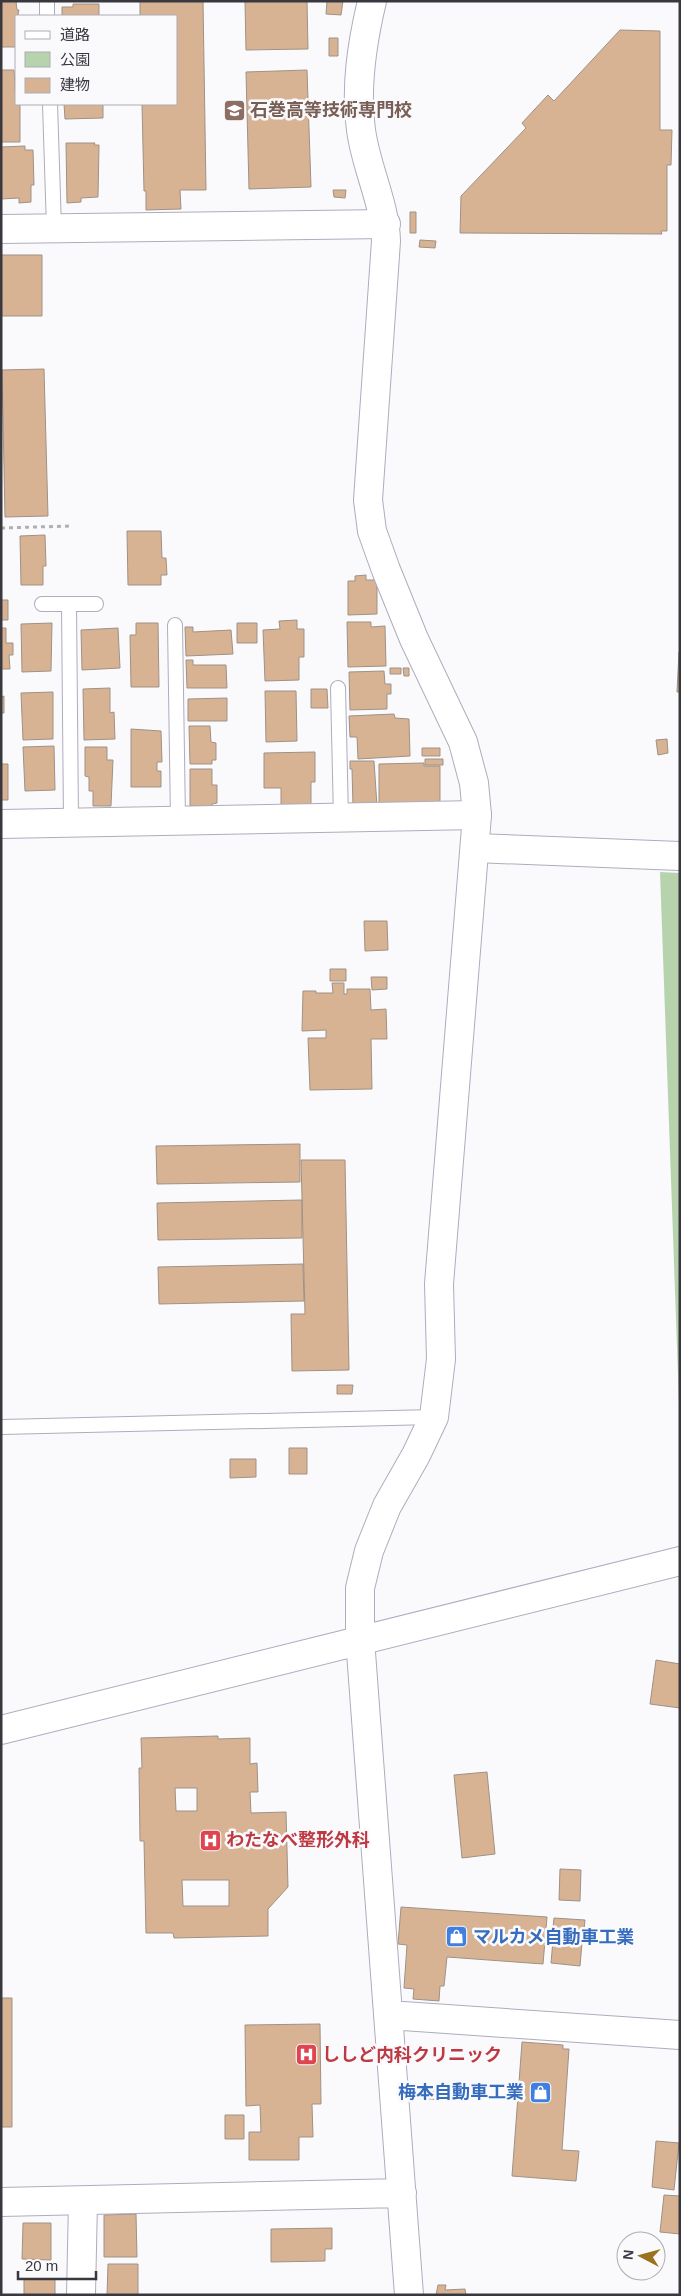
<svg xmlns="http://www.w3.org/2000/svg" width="681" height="2296" viewBox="0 0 681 2296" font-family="Arial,'Noto Sans JP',sans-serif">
<rect width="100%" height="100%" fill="#fafafd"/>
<path fill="#b7d3ae" d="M 660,872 L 680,873 L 680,1431 Z"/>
<path fill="#d7b394" stroke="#9f9185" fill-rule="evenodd" d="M 1,1 L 16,1 L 17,10 L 19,10 L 16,23 L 16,47 L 1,47 Z
M 140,1 L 203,1 L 206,190 L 180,190 L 181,209 L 146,210 L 146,191 L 144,191 L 142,104 L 176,104 L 176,16 L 140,16 Z
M 245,1 L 307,1 L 308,49 L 246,50 Z
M 327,1 L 343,1 L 341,15 L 326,14 Z
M 73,4 L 99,4 L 99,16 L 62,16 L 62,7 L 73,7 Z
M 620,30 L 660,31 L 660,130 L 672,130 L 671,165 L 667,165 L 667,231 L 661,231 L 662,234 L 460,233 L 461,196 L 526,128 L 522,123 L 548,95 L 554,101 Z
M 329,38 L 338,38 L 338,56 L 329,56 Z
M 1,70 L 14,70 L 16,104 L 20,104 L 20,142 L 1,142 Z
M 307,70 L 311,187 L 249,189 L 246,72 Z
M 64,104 L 103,104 L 103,118 L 65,119 Z
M 66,143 L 95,143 L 94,145 L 99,145 L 98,197 L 81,198 L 81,202 L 67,203 Z
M 25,146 L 25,150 L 33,150 L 34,185 L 31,185 L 31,202 L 19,203 L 19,198 L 1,199 L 1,147 Z
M 333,190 L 346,190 L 345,198 L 334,197 Z
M 410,212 L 416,212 L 416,233 L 410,233 Z
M 420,240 L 436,241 L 435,248 L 419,247 Z
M 1,255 L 42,255 L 42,316 L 1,316 Z
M 44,369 L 48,516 L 5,517 L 2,370 Z
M 127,531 L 161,531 L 162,558 L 166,558 L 167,575 L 161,575 L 161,585 L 128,585 Z
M 45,535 L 46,566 L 43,566 L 43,585 L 21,585 L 20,536 Z
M 366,575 L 366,580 L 377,580 L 377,614 L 348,615 L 348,581 L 355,581 L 355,576 Z
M 1,600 L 8,600 L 8,620 L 1,620 Z
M 297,620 L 297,629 L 304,629 L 304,657 L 299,657 L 299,680 L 265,681 L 263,630 L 280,629 L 279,621 Z
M 347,622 L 371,622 L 371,627 L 385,626 L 386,666 L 348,667 Z
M 52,623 L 51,671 L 22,672 L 21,624 Z
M 136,623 L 158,623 L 159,687 L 131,687 L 130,635 L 136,635 Z
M 237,623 L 257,623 L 257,643 L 237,643 Z
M 185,627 L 193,627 L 193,632 L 231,630 L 233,654 L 186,656 Z
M 1,628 L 6,628 L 6,643 L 13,643 L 13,655 L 9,655 L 10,669 L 1,669 Z
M 118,628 L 120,668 L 82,670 L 81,630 Z
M 679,652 L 680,652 L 680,692 L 677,692 Z
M 186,660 L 193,660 L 193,665 L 226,665 L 227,688 L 187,688 Z
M 390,668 L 401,668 L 401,674 L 390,674 Z
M 403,668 L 409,668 L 409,676 L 404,676 Z
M 384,671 L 385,684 L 391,684 L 391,694 L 387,694 L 387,709 L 350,710 L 349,672 Z
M 110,688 L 110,713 L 114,712 L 115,739 L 84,740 L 83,689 Z
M 311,689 L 327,689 L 328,708 L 311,708 Z
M 265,691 L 296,691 L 297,741 L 266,742 Z
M 53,692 L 53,739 L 23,740 L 21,693 Z
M 4,696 L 4,713 L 1,713 L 1,697 Z
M 227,698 L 227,721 L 188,721 L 188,699 Z
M 394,714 L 395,718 L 409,719 L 410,756 L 358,759 L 357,737 L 350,737 L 349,716 Z
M 189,726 L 210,726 L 211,742 L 216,743 L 216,760 L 212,760 L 212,764 L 190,764 Z
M 131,729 L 161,731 L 162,762 L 157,762 L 157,771 L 161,771 L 161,787 L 131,787 Z
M 667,739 L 668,753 L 658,755 L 656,740 Z
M 54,746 L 55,790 L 25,791 L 23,747 Z
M 85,747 L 107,747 L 107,760 L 113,760 L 111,806 L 93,806 L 93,791 L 89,791 L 89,777 L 85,776 Z
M 422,748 L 440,748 L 440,756 L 422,756 Z
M 315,752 L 315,782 L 311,782 L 311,805 L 281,805 L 281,788 L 264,788 L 264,753 Z
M 425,759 L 443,759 L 443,765 L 425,765 Z
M 350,761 L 374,761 L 377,806 L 353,807 L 352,769 L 350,769 Z
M 424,763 L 424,766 L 440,766 L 440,804 L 379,805 L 379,764 Z
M 1,764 L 8,764 L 8,800 L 1,800 Z
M 190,769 L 212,769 L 212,785 L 217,785 L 217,803 L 212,804 L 212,806 L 190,806 Z
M 364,921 L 387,921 L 388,950 L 365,951 Z
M 330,969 L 346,969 L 346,981 L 330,981 Z
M 371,977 L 387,977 L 387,989 L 372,990 Z
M 332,983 L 344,983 L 344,994 L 347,994 L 347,989 L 370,989 L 371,1010 L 386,1009 L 387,1039 L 371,1039 L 372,1089 L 310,1090 L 308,1038 L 326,1038 L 326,1030 L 302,1031 L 303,991 L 316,991 L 316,993 L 333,993 Z
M 300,1144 L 300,1182 L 157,1184 L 156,1146 Z
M 301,1160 L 345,1160 L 349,1370 L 292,1371 L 291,1314 L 305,1314 Z
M 302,1200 L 302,1238 L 158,1240 L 157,1203 Z
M 303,1264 L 304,1301 L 159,1304 L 158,1267 Z
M 337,1385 L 353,1385 L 352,1394 L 337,1394 Z
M 289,1448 L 307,1448 L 307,1474 L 289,1474 Z
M 230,1459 L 256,1459 L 256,1477 L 230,1478 Z
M 656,1660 L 680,1664 L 680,1708 L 650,1704 Z
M 218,1736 L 218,1739 L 250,1738 L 250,1764 L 257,1763 L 258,1792 L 250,1792 L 251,1813 L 286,1812 L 288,1887 L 268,1909 L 268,1936 L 174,1938 L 173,1933 L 146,1933 L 144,1841 L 140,1841 L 139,1768 L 142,1768 L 141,1738 ZM 175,1788 L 197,1788 L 197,1811 L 176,1811 ZM 182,1880 L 229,1880 L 229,1906 L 183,1906 Z
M 487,1772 L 495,1854 L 462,1858 L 454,1775 Z
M 560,1869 L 581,1870 L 580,1901 L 559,1900 Z
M 401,1907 L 547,1917 L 543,1964 L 447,1957 L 444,1986 L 440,1986 L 439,2001 L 413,1999 L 414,1989 L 404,1988 L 407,1945 L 398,1944 Z
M 554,1918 L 585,1920 L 583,1940 L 552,1937 Z
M 553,1940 L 582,1943 L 580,1966 L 551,1963 Z
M 1,1998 L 12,1998 L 12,2127 L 1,2127 Z
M 320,2024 L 321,2104 L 312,2104 L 313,2137 L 299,2137 L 299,2160 L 249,2160 L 249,2132 L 261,2132 L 260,2105 L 246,2106 L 245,2025 Z
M 522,2042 L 563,2045 L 563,2049 L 569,2049 L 562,2150 L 579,2151 L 576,2181 L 512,2176 Z
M 413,2085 L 450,2090 L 449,2101 L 412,2097 Z
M 225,2115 L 244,2115 L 244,2139 L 225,2139 Z
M 656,2141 L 679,2143 L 674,2190 L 652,2187 Z
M 664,2195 L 680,2196 L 680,2234 L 660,2232 Z
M 136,2214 L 137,2257 L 104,2257 L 104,2215 Z
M 23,2223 L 51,2223 L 51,2260 L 22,2259 Z
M 332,2228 L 332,2249 L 325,2249 L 325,2261 L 271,2262 L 271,2229 Z
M 108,2264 L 138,2264 L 138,2295 L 107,2295 Z
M 24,2279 L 55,2279 L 55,2295 L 24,2295 Z
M 438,2285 L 446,2285 L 445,2290 L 465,2289 L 466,2295 L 436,2295 Z"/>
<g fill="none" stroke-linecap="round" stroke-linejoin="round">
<defs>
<path id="lane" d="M 47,1 L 47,16
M 50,104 L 54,228
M 42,604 L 96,604
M 69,604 L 71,822
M 175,625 L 178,820
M 338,688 L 341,818
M 1,1427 L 434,1417"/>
<path id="street" d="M 1,229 L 386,224
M 1,824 L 477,815
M 475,848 L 680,856
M 81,2295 L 83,2201"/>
<path id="secondary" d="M 372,1 C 362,43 355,87 361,130 C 366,168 385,203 386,241 L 368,500 L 372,531 L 386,570 L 414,639 L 463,742 L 474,783 L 477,815 L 439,1284 L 441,1359 L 434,1417 L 416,1455 L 387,1506 L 369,1551 L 360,1588 L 360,1639 L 409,2295
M 1,1730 L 680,1561
M 388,2015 L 680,2035
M 1,2202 L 402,2193"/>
</defs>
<use href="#lane" stroke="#aeacbd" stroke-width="16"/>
<use href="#street" stroke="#aeacbd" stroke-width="30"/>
<use href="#secondary" stroke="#aeacbd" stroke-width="30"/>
<path stroke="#b0b0b4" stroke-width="3" stroke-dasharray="4 4" stroke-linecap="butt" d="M 1,528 L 71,526"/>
<use href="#lane" stroke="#fff" stroke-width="14"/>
<use href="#street" stroke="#fff" stroke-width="28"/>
<use href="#secondary" stroke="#fff" stroke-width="28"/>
</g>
<defs>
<symbol id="university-square" viewBox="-11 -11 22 22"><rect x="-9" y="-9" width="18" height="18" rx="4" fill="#8d6e63" stroke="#fafafd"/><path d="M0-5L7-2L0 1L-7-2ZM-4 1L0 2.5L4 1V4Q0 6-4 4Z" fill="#fff"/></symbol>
<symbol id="hospital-square" viewBox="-11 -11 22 22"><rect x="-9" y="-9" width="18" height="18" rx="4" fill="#e0444e" stroke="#fafafd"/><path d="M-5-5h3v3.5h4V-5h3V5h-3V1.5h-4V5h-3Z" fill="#fff"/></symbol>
<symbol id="shop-square" viewBox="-11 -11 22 22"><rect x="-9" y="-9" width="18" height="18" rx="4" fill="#3f7fe0" stroke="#fafafd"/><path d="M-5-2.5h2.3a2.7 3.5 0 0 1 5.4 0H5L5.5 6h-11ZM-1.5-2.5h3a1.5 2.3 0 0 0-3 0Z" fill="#fff"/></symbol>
</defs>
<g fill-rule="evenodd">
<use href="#university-square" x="222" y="98" width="25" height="25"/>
<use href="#hospital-square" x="198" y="1828" width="25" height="25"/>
<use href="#shop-square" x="444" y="1924" width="25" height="25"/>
<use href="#hospital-square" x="294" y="2042" width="25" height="25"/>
<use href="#shop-square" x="528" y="2080" width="25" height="25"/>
</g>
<g text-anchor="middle" stroke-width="5" stroke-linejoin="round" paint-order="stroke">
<g font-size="18" font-weight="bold" fill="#785e54" stroke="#fafafd" text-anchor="start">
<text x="250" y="116">石巻高等技術専門校</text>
</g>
<g font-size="18" font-weight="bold" fill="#be3a42" stroke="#fafafd" text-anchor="start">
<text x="226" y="1846">わたなべ整形外科</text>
<text x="322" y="2061">ししど内科クリニック</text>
</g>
<g font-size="18" font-weight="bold" fill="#366cbe" stroke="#fafafd" text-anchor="start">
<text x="473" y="1943">マルカメ自動車工業</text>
<text x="524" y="2098" text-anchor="end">梅本自動車工業</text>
</g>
</g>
<rect width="681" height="2296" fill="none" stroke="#39383f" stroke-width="5"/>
<rect x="15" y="15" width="162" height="90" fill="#fafafd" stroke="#adacb1"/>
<rect x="25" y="31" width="25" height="8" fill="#ffffff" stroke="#adacb1"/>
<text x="60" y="40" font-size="15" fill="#39383f">道路</text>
<rect x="25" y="52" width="25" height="15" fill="#b7d3ae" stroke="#adacb1"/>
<text x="60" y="65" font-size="15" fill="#39383f">公園</text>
<rect x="25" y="78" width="25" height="15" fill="#d7b394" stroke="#adacb1"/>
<text x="60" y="90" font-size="15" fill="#39383f">建物</text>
<g transform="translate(641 2256) rotate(276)"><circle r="24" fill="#fafafd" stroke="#adacb1"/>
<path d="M0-4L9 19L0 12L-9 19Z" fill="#9b7320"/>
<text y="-8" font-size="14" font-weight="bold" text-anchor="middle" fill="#39383f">N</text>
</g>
<path d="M18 2271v8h78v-8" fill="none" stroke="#39383f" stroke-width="2.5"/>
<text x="25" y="2271" font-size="15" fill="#39383f" stroke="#fafafd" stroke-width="4" paint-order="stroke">20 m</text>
</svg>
